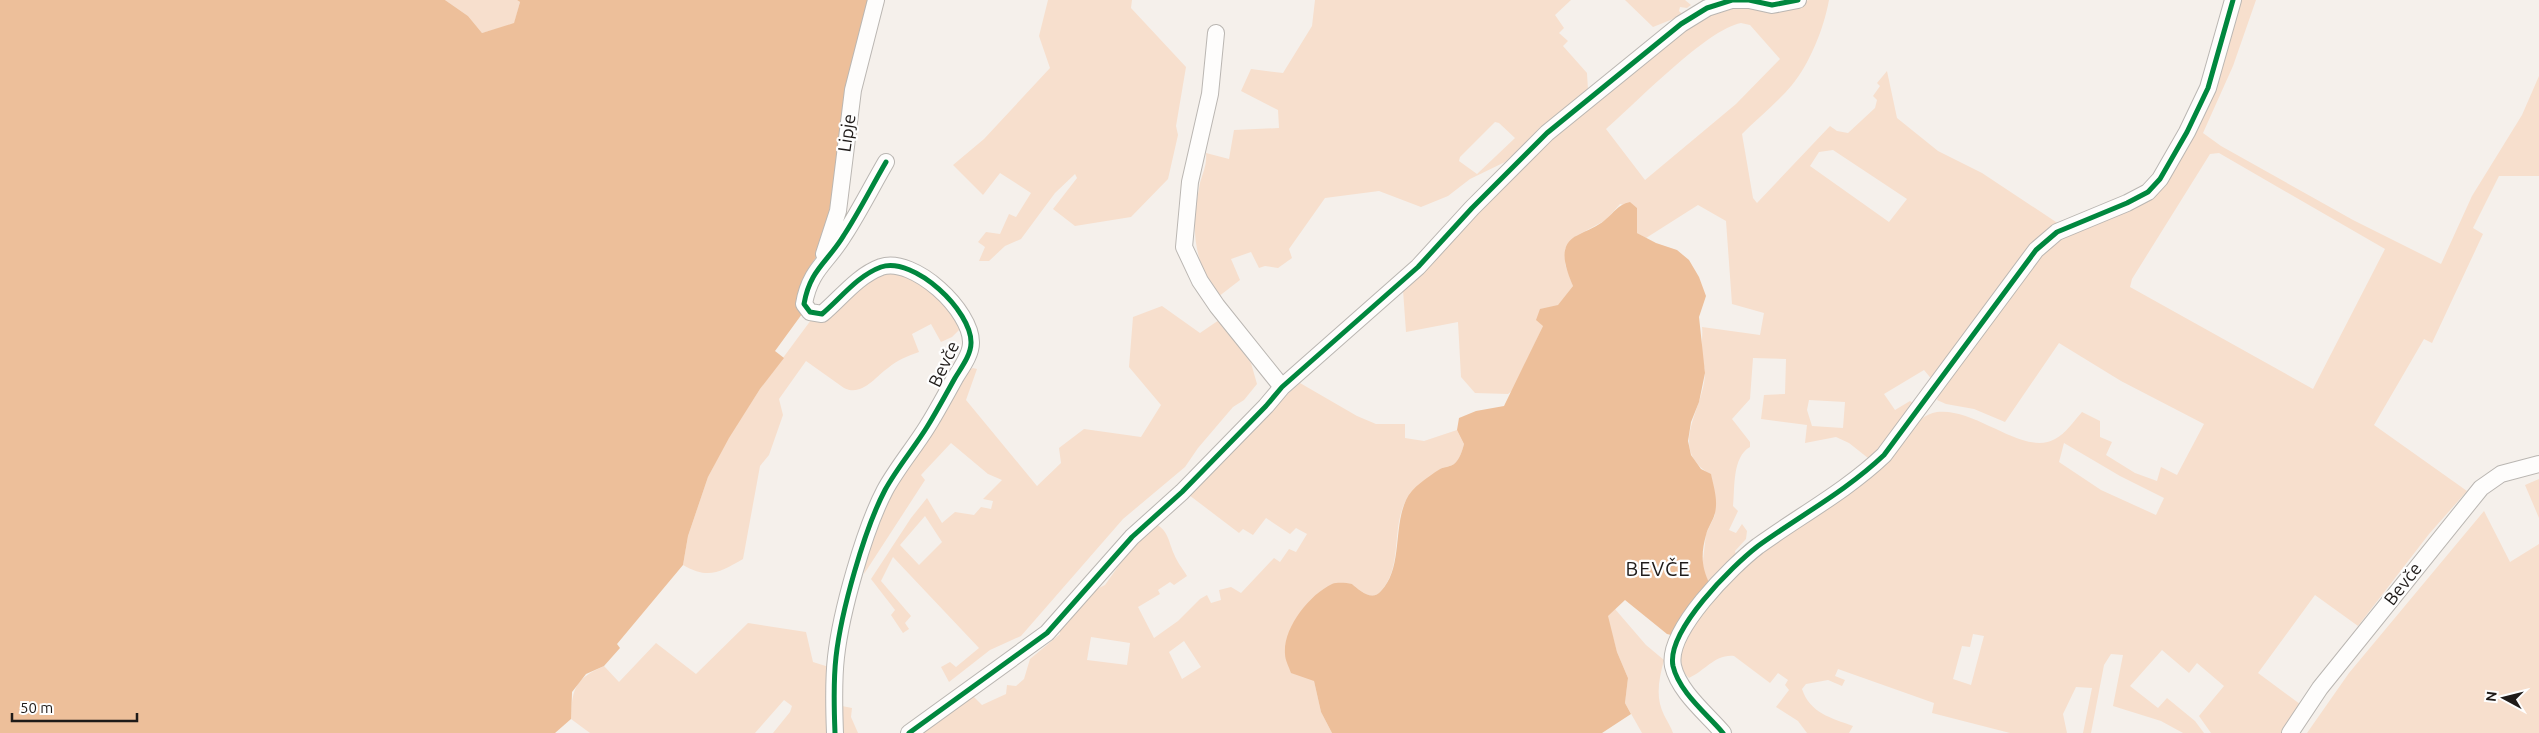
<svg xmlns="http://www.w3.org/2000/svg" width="2539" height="733" viewBox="0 0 2539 733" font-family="Ubuntu,sans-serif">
<rect width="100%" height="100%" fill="#f5f0eb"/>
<path fill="#f7dfcd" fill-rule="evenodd" d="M 445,0 L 517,0 L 520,2 L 514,24 L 482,33 L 468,16 Z
M 1048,0 L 1132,0 L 1131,8 L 1186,67 L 1176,126 L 1178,135 L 1168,179 L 1131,217 L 1075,226 L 1053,209 L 1077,178 L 1075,174 L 1055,193 L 1021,239 L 1005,246 L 989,261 L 979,261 L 985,247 L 978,242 L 986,232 L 1000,234 L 1009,214 L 1016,217 L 1031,193 L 1000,173 L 983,195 L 953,165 L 984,139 L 1050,68 L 1039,36 Z
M 1315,0 L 1571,0 L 1555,15 L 1564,28 L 1559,33 L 1568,41 L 1563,46 L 1587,73 L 1588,90 L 1505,162 L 1470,179 L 1448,196 L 1421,207 L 1379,191 L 1325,198 L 1289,249 L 1292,258 L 1278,268 L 1265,266 L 1259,268 L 1251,252 L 1231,259 L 1240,280 L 1218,297 C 1192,256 1191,230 1200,183 C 1203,172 1207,165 1206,153 L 1229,159 L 1234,130 L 1279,128 L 1278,110 L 1241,91 L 1251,69 L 1283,73 L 1312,26 ZM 1495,122 L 1499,123 L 1515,138 L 1477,174 L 1459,161 L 1460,157 Z
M 1625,0 L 1685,0 L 1691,5 L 1687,8 L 1680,7 L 1679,11 L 1683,15 L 1653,27 Z
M 1809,0 L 1829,0 C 1824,28 1810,63 1792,85 C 1777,103 1758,118 1742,134 L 1753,198 L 1757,203 L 1830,126 L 1837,131 L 1848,133 L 1875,108 L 1877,100 L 1873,96 L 1880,86 L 1877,83 L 1887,71 L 1897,118 L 1938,151 L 1982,173 L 2059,224 L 1934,382 L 1924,370 L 1884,394 L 1895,410 L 1910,401 L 1917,406 L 1887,442 L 1868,458 L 1849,443 L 1836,437 L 1805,443 L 1807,425 L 1761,419 L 1764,395 L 1785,394 L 1786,359 L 1753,358 L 1750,399 L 1732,419 L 1750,442 L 1750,447 C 1732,457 1735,488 1733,506 L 1738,511 L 1729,530 L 1736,533 L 1742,524 L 1747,531 L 1746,539 L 1735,551 L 1736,556 L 1710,584 L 1702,569 L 1706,534 L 1715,515 L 1711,475 C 1666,448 1704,411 1705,373 C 1705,367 1702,361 1702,354 C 1701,345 1703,336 1702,327 L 1760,335 L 1764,313 L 1732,304 L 1726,221 L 1698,205 L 1646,238 L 1637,233 L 1637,208 L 1620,204 L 1606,220 L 1576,236 L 1565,249 L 1565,264 L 1573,286 L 1543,326 L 1513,390 L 1508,394 L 1475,393 L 1461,377 L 1458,322 L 1406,332 L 1403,290 L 1495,186 L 1692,25 L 1712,15 L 1736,8 L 1775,10 ZM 1741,23 L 1750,25 L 1780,59 L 1736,104 L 1645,180 L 1606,129 C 1635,104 1707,29 1741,23 ZM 1833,150 L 1907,199 L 1889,222 L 1810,166 L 1819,152 ZM 1809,400 L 1845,402 L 1843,428 L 1812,426 L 1807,410 Z
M 2240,0 L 2256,0 L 2233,66 L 2203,133 L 2221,146 L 2353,220 L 2441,264 L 2472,196 L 2522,115 L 2539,76 L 2539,176 L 2499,176 L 2473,228 L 2483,234 L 2432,343 L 2424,339 L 2374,425 L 2467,491 L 2429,534 L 2358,626 L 2315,595 L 2258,673 L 2300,704 L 2282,733 L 2211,733 L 2199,716 L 2224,686 L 2197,663 L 2189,673 L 2162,650 L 2130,686 L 2158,708 L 2167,698 L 2195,721 L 2204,733 L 2183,733 L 2161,721 L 2113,706 L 2123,655 L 2111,654 L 2104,665 L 2091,733 L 2083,733 L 2092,688 L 2076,687 L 2063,714 L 2067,733 L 2010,733 L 1932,713 L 1934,703 L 1838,669 L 1835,676 L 1845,680 L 1842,686 L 1828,680 L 1806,684 L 1802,689 C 1810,713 1831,718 1853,726 L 1849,733 L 1807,733 L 1798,721 L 1776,707 L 1789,690 L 1785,685 L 1788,680 L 1778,673 L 1770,683 L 1734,656 C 1715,654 1705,671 1689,678 L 1685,674 C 1682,668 1680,659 1681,652 C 1686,630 1740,564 1759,550 C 1796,521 1841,499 1877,468 C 1895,453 1913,415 1937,412 C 1976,407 2024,457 2055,439 C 2065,434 2074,421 2082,412 L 2100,421 L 2100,437 L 2112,442 L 2106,455 L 2135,473 L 2157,481 L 2161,467 L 2177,475 L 2204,424 L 2121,381 L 2059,343 L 2005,422 L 1974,409 L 1946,404 L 1937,400 L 1940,391 L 2046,249 L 2064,233 L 2137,206 L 2216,83 L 2225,59 ZM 2219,153 L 2385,249 L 2313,389 L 2130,287 L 2132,279 L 2210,154 ZM 2064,443 L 2120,476 L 2164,498 L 2156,515 L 2101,490 L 2059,462 ZM 1973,634 L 1984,636 L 1971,685 L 1953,679 L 1962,646 L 1970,647 Z
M 903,272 L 940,297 L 962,327 L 952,337 L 941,342 L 931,324 L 912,334 L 919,352 C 908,356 897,360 888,368 C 875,377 862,397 844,388 L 806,361 L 779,399 L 783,415 L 769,455 L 760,466 L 743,559 C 720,572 709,580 683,565 L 688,536 L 708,477 L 728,438 L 760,389 L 811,320 L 874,274 Z
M 1162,306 L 1200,333 L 1219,320 L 1251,363 L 1257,384 L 1244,400 L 1233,407 L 1198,448 L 1185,467 L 1123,519 L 1021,636 L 990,650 L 949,682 L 941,667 L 950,662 L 956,667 L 979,648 L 893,557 L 881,581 L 911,616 L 905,623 L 909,629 L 903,633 L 891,615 L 895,610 L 871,579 L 911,518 L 927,498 L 942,523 L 955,512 L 974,515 L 981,507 L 991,509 L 993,501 L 983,499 L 1002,480 L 988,474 L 951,443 L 921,475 L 925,480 L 864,574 C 870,511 933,426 966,371 L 973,368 L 977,369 L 966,400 L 1037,486 L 1061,463 L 1059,448 L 1084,429 L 1141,437 L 1161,405 L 1129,367 L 1133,317 ZM 925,516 L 942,542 L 919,565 L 900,545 Z
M 1300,383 L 1357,416 L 1376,424 L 1405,424 L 1405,438 L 1424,441 L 1457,430 L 1464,444 C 1462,451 1460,459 1454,464 C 1450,467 1444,467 1440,469 C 1432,475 1410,493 1406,500 C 1391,528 1403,567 1381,591 C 1372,602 1359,590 1352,584 L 1314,681 L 1321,712 L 1332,733 L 923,733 L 972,695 L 982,705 L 1006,694 L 1007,685 L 1016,686 L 1024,679 L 1030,659 L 1060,634 L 1060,629 L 1097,589 L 1105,585 L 1129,551 L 1155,524 C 1168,529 1169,543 1174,554 C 1177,562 1183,569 1187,576 L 1174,585 L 1170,582 L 1158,590 L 1160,594 L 1138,607 L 1154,638 L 1178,621 L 1200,599 L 1207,595 L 1211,603 L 1221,600 L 1219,590 L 1231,587 L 1241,593 L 1274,558 L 1280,562 L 1289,549 L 1296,552 L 1307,534 L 1296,528 L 1290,534 L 1266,518 L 1253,535 L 1243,529 L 1239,533 L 1189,495 L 1281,400 ZM 1091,637 L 1130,643 L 1127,665 L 1087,660 ZM 1184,641 L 1201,667 L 1182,679 L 1169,652 Z
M 2539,479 L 2539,518 L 2525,485 Z
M 2484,511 L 2510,562 L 2539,544 L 2539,733 L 2307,733 L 2349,673 Z
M 1615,609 L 1646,645 L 1664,660 C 1659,679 1655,697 1664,715 C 1667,721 1671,727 1673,733 L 1642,733 L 1625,703 L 1628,678 L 1617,652 L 1607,616 Z
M 748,623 L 806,632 L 813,662 L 832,668 L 830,733 L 773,733 L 790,712 L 792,706 L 784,700 L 755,733 L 590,733 L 571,719 C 572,688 575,679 604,666 L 619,682 L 656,643 L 696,674 Z
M 837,705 L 852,708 L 851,717 L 858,733 L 839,733 Z"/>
<path fill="#edbf9a" d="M 0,0 L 445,0 L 468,16 L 482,33 L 514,23 L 520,2 L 517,0 L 873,0 L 821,250 L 808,269 L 801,287 L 802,314 L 775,351 L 784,358 L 760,389 L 729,438 L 708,477 L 688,536 L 683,565 L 617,644 L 620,648 L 604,666 L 586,674 L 572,692 L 571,719 L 555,733 L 0,733 Z
M 1630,202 L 1637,208 L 1637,233 L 1656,243 L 1677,250 L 1689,260 L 1699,277 L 1706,296 L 1699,317 L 1705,373 L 1699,402 L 1691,422 L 1688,441 L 1691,455 L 1701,469 L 1711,474 C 1714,488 1718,500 1715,513 C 1713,521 1708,527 1706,535 C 1701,553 1701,567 1710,584 L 1675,636 L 1667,634 L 1625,600 L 1608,616 L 1617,652 L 1628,678 L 1625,703 L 1631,714 L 1602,733 L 1332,733 L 1321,712 L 1314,681 L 1291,673 C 1289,667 1285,660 1285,654 C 1283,628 1309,595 1332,584 C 1338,582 1346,583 1352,584 C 1359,590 1372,602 1381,591 C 1403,568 1393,528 1406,500 C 1412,487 1428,477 1440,469 C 1444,467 1450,467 1454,464 C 1460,459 1462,451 1464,444 L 1457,430 L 1459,418 L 1476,411 L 1504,406 L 1543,326 L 1536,320 L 1540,309 L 1558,305 L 1573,286 C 1566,269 1556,245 1578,235 C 1587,230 1597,227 1605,220 C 1615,212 1617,205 1630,202 Z"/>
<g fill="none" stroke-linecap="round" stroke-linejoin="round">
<defs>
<path id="minor" d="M 1216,33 L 1210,94 L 1190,182 L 1184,247 L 1200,281 L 1217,306 L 1282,387
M 824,254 L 838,211 L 853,90 L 876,0
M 835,733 C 834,708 833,683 836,657 C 841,612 864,530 885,490 C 897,468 914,448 927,427 C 937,411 946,394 955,378 C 961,368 971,355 971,343 C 972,311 914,256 881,267 C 857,276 841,298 822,314 L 810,312 L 804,304 C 810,269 828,262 844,235 C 859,212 872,186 886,162
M 909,733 L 1047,633 L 1132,537 L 1182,492 L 1266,406 L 1282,387 L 1418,267 L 1472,208 L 1547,133 L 1681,24 L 1707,8 L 1732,0 L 1749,0 L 1772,5 L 1798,0
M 1723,733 C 1707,714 1679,692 1673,666 C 1666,631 1732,566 1758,546 C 1801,515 1846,491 1884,455 L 2036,250 L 2057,232 L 2127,203 L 2148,192 L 2160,179 L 2187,132 L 2208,88 L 2233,0
M 2290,733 L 2320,688 L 2481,488 L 2501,474 L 2539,464"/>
</defs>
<use href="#minor" stroke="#bab6b2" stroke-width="18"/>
<use href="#minor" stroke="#fefdfc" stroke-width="16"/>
<defs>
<path id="cycleway" d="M 835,733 C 834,708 833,683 836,657 C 841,612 864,530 885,490 C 897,468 914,448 927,427 C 937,411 946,394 955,378 C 961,368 971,355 971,343 C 972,311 914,256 881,267 C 857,276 841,298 822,314 L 810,312 L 804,304 C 810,269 828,262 844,235 C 859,212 872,186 886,162
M 909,733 L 1047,633 L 1132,537 L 1182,492 L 1266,406 L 1282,387 L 1418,267 L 1472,208 L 1547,133 L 1681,24 L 1707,8 L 1732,0 L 1749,0 L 1772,5 L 1798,0
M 1723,733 C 1707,714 1679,692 1673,666 C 1666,631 1732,566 1758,546 C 1801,515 1846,491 1884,455 L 2036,250 L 2057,232 L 2127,203 L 2148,192 L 2160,179 L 2187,132 L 2208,88 L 2233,0"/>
</defs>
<use href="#cycleway" stroke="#fefefe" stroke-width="8"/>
<use href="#cycleway" stroke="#00873e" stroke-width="5"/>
</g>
<g text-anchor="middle" stroke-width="4.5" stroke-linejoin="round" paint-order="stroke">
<g font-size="18" fill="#1f1b19" stroke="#fefefe">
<text transform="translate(847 133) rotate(-82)" y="6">Lipje</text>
<text transform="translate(944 364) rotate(-65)" y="6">Bevče</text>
<text transform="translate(2403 584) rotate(-52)" y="6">Bevče</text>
</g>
<g font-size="20" letter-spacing="1" fill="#1f1b19" stroke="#fefefe">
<text x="1658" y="576">BEVČE</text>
</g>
</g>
<g transform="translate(2504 698) rotate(277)" stroke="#fefefe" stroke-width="4" paint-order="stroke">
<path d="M0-4L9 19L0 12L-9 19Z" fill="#1f1b19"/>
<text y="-8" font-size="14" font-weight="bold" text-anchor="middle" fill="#1f1b19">N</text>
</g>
<path d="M12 713v8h125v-8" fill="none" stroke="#1f1b19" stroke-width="2.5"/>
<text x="20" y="713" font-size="15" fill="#1f1b19" stroke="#fefefe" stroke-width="4" paint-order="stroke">50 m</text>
</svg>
